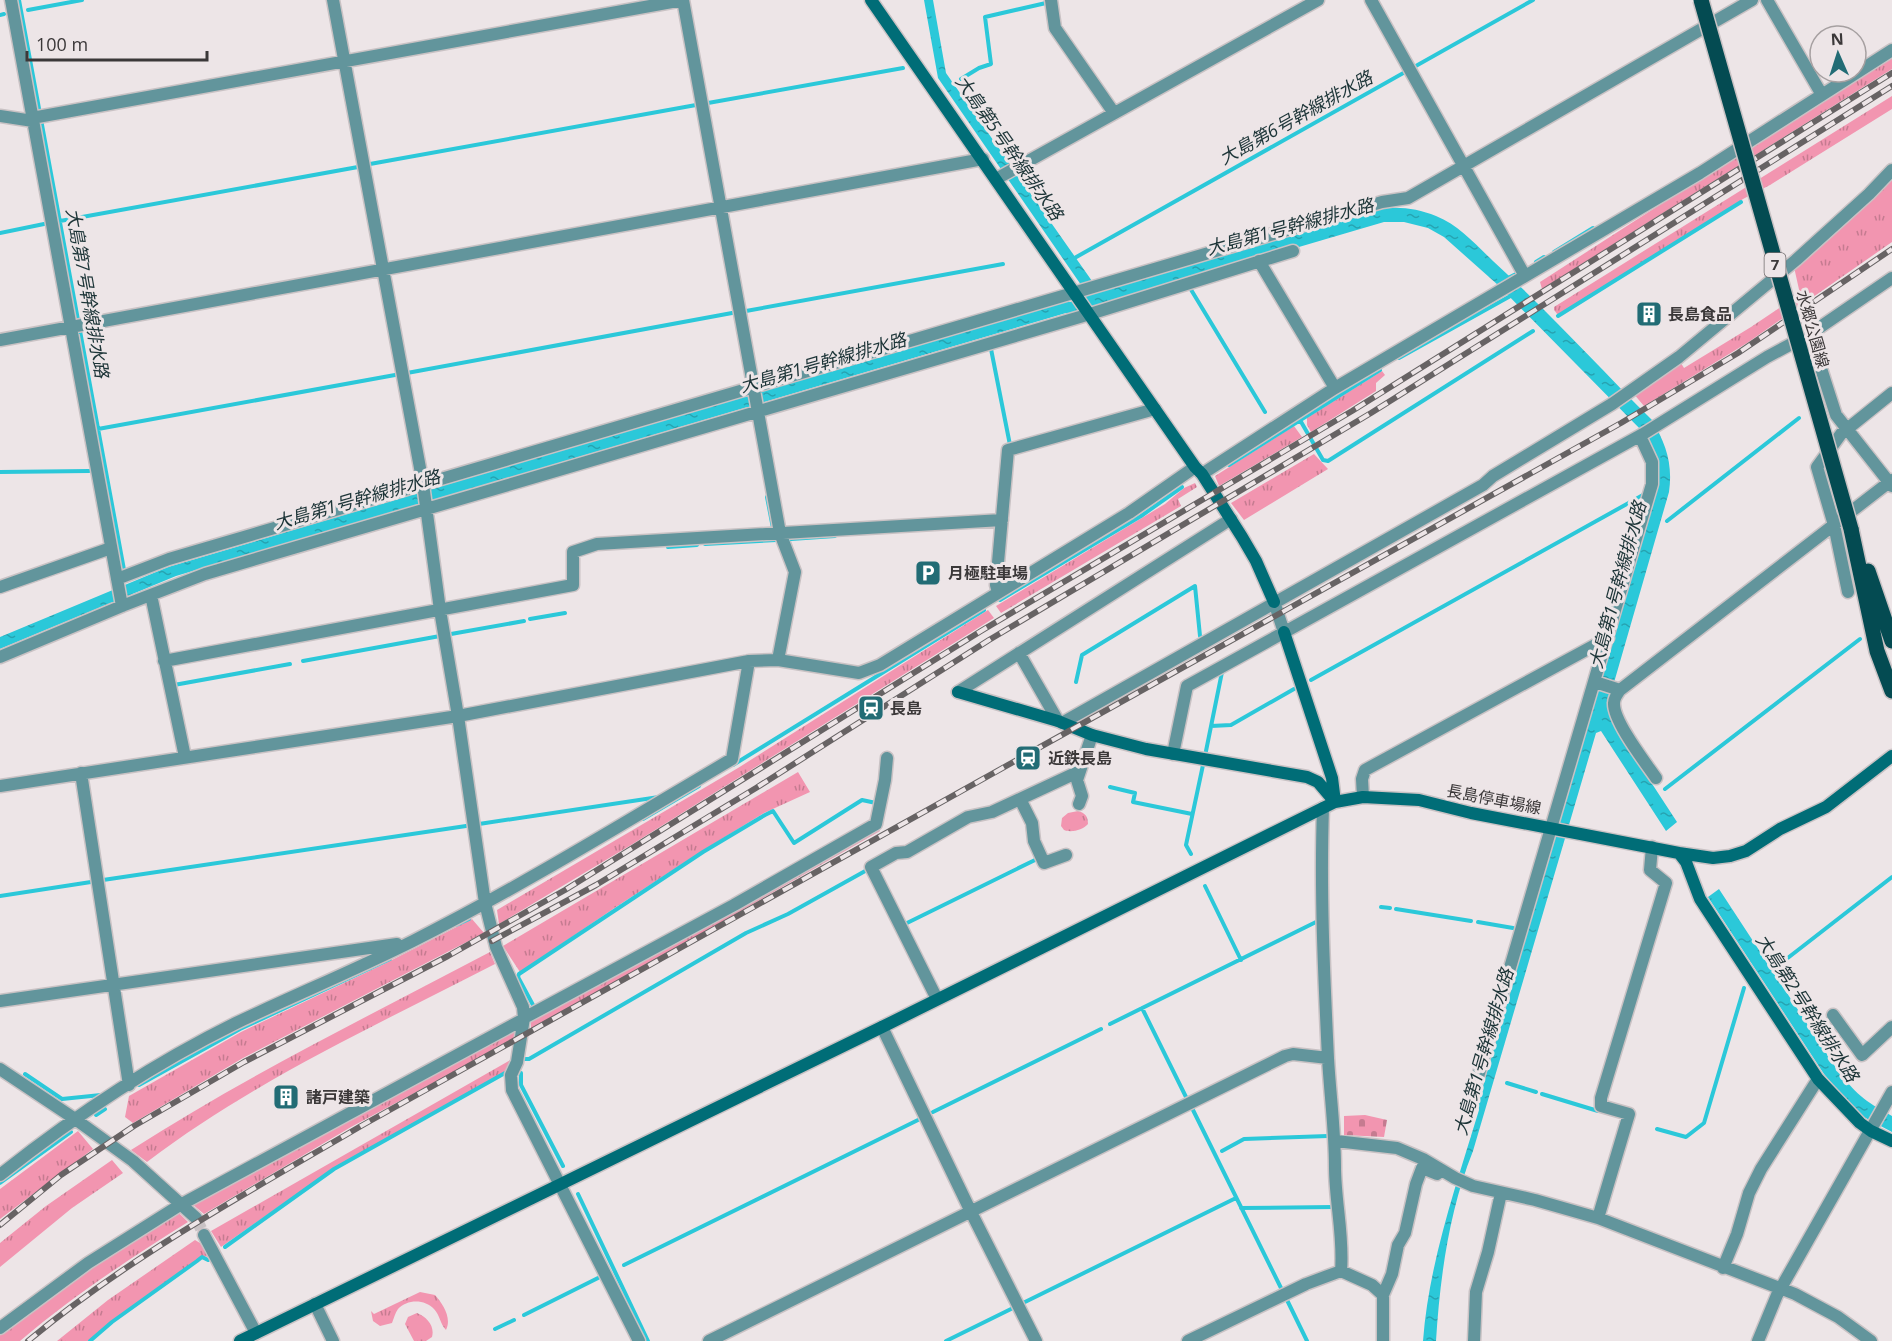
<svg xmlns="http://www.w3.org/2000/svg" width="1892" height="1341" viewBox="0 0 1892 1341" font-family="'Open Sans','Noto Sans JP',sans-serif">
<defs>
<pattern id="grass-tufts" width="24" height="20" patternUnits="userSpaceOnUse" patternTransform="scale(1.5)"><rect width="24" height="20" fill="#f295b0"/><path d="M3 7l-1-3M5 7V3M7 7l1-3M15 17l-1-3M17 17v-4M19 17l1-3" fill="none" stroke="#c57b90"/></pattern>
<pattern id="cemetery-stones" width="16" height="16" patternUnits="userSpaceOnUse" patternTransform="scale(1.5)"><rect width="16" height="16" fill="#f295b0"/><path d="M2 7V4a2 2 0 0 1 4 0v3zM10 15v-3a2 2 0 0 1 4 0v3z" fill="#c57b90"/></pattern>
<pattern id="water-ripples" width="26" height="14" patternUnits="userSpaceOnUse" patternTransform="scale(1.5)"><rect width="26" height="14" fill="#2bc8d9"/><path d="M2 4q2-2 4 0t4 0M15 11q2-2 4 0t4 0" fill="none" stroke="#26a3b1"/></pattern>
</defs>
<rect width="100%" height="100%" fill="#ede5e7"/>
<path fill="url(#grass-tufts)" d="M 1892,55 L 1892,69 L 1542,289 L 1540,282 Z
M 1892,96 L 1892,109 L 1770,185 L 1743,199 L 1558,315 L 1554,310 L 1554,307 Z
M 1892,174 L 1892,242 L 1747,343 L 1644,406 L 1633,393 L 1679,360 L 1684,368 L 1751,327 L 1800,294 L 1794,267 Z
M 1382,371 L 1385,375 L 1376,383 L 1376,391 L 1311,432 L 1307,425 L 1307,418 Z
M 1294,426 L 1302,437 L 1219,486 L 1215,476 Z
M 1314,454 L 1328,469 L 1244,520 L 1231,503 Z
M 1195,483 L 1197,487 L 1178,499 L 1181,506 L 1001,613 L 996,606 L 1165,504 L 1184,488 Z
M 988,610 L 994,618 L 631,845 L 499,924 L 497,910 L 738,768 Z
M 798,772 L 810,792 L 764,813 L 702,851 L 619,905 L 520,972 L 503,946 Z
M 1078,811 C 1085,813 1088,816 1088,824 C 1083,830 1071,833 1064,830 L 1061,826 L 1062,818 L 1068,813 Z
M 879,829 L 880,831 L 531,1031 L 531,1018 Z
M 472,919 L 484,933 L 243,1058 L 133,1123 L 125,1117 L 129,1096 L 241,1032 L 384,964 Z
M 490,952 L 495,964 C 377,1025 253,1081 147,1162 L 131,1150 C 246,1076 369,1016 490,952 Z
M 517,1028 L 515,1039 L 351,1127 L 204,1214 L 192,1204 Z
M 512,1059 L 510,1069 L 334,1168 L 221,1247 L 211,1231 Z
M 78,1131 L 93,1149 L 0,1219 L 0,1189 Z
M 112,1160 L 123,1173 L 72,1208 L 0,1267 L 0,1243 L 46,1206 Z
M 177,1211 L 188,1222 C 129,1259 73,1296 20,1341 L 0,1341 L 0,1334 L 86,1269 Z
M 195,1240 L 200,1243 L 209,1257 L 202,1256 L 112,1321 L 88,1341 L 57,1341 L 108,1300 Z
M 420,1292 L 435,1295 C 443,1304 452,1318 446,1330 C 440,1324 440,1315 434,1309 C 425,1299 407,1299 398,1309 C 395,1313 394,1318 392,1323 L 380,1326 L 373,1321 L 371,1311 L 374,1314 Z
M 417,1313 C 427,1317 435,1326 432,1337 L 426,1341 L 414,1341 L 405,1324 L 408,1317 Z"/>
<path fill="url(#cemetery-stones)" d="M 1365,1115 L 1387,1120 L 1384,1137 L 1344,1135 L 1344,1116 Z"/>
<path fill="url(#water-ripples)" d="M 924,0 L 933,0 L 946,73 L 1099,291 L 1378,209 C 1398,206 1417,208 1436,216 C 1459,225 1476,245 1493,261 C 1549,312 1599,367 1652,420 C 1666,444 1673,464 1669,492 L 1611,693 L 1609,711 L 1613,724 L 1677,822 L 1666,831 L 1601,731 L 1596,733 L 1473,1151 C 1449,1211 1440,1277 1436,1341 L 1423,1341 C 1429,1262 1456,1186 1479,1110 L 1478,1103 L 1657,482 L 1646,435 L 1498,285 L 1444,237 L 1428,228 L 1404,222 L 1384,222 L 1072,314 L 1066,313 L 176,576 L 0,649 L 0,637 L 168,567 L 1063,302 L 1073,302 L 1088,295 L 938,78 Z
M 1719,889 L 1836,1068 C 1856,1094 1863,1100 1892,1116 L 1892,1132 L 1858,1114 L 1824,1074 L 1708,897 Z"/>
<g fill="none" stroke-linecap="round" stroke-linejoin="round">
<path stroke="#2bc8d9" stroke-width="4" d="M 19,0 L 125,575
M 28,10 L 82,0
M 0,15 L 4,14
M 961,79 L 979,68 L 991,64 L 985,17 L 1046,3
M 708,103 L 903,68
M 370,164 L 696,105
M 60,221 L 358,167
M 0,233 L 44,224
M 1554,252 L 1593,228
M 1071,260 L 1533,0
M 1536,262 L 1544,257
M 1506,279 L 1516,274
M 1190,288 L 1265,412
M 746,311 L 1003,264
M 1558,316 L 1741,202
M 991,349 L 1010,445
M 1399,358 L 1514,294
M 407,373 L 732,313
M 1300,420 L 1323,460 L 1328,461 L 1533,331
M 98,429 L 395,375
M 1229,465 L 1380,370
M 0,472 L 89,471
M 767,497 L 773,528
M 1667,521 L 1799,418
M 791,539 L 835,536
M 705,544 L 776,540
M 668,547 L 697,545
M 1000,600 L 1141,516 L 1182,487
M 530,619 L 565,613
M 451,634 L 524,621
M 303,661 L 440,636
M 1311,680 L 1643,495
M 1076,682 L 1082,655 L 1195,586 L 1200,636
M 174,685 L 290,664
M 1211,726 L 1231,725 L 1294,689
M 1206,751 L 1222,672
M 733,765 L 984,610
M 1110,787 L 1135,793 L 1133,802 L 1192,814
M 1665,789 L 1860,639
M 643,819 L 699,786
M 479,824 L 659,797
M 1191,854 L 1186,845 L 1203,765
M 103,880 L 466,826
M 1205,886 L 1241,960
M 0,896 L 91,882
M 1381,907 L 1390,908
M 1396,909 L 1471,921
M 1478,922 L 1513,928
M 907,923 L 1035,860
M 456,925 L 469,919
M 1780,964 L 1892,877
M 533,1005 L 518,977 L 519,974 L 703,852 L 765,815 L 773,811 L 794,843 L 862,800 L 876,803
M 1142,1008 L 1187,1099
M 1110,1024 L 1316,922
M 525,1059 L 529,1059 L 746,933 L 788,914 L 867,870
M 521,1073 L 521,1085 L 563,1166
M 25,1074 L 62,1099 L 101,1095
M 1507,1083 L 1536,1092
M 139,1085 L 240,1029 L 390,959
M 1542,1094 L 1598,1111
M 1192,1108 L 1281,1288
M 933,1112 L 1101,1029
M 96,1115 L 105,1109
M 1657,1129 L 1686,1137 L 1704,1123 L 1744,988
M 1222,1151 L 1244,1139 L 1328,1136
M 0,1183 L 71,1132
M 578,1194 L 648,1341
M 1241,1208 L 1334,1207
M 225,1247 L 334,1169 L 505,1073
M 624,1265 L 918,1120
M 1287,1300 L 1307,1341
M 1025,1302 L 1236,1198
M 524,1315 L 598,1278
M 495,1329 L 514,1320
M 90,1341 L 112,1322 L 197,1261 L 202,1257 L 208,1260
M 946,1341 L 1011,1309"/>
<path stroke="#c9c2c4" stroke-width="12" stroke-dasharray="12 6" stroke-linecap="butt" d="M 196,1218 L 204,1235"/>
<defs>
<path id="street" d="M 11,0 L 122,606
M 333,0 L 423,484 L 440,610 L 458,716 L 485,903 L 496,947 L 523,1007 L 524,1018 L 517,1062 L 511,1075 L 512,1090 L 639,1341
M 683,0 L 780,533 L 795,572 L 778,660
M 1051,0 L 1055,28 L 1114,113
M 1371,0 L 1525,276
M 1767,0 L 1822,95
M 0,116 L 33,121
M 32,118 L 683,0
M 996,179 L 1318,0
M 1259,261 L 1335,388
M 1892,278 L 1810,334 L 1836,415 L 1892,486
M 0,340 L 983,159
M 1202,474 L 1335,388 L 1700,173 L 1892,50
M 117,579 L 169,559 L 1382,202 L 1408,198 L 1752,0
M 0,587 L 111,548
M 998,592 L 996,585 L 1008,450 L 1155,409
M 1848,592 L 1834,525 L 1817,467 L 1841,434 L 1892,393
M 151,595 L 185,757
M 1274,602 L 1284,632
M 1019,653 L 1058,721
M 0,657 L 122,606 L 205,574 L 1090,314 L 1293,251
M 164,661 L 573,585 L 573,552 L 597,544 L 1002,520
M 1595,682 L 1620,690
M 958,692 L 1231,519
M 1062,723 L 1483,485 L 1493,476 L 1612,404 L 1679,357 L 1796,260 L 1869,194 L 1892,170
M 1173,754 L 1187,686 L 1643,434 L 1767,357 L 1810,334
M 81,773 L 129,1085
M 1656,778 C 1645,762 1613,721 1614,703 C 1614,698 1617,694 1620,690 L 1892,480
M 0,786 L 458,716 L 749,661 L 778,660 L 859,673 L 880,665 L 1129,513 L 1195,467
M 1363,797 L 1362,779 L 1365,770 L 1608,638
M 1020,799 L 1032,823 L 1034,841 L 1044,863 L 1066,855
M 1079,804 L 1082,796 L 1077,780 L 1092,735
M 1323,808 C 1320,891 1324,975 1328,1058 C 1330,1094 1335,1130 1335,1167 C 1335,1202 1344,1236 1341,1271 L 1372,1285 L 1383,1295
M 937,999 L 871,867 L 896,853 L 907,852 L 968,817 L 992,812 L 1080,771
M 0,1001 L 397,944
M 1833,1015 L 1862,1055 L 1892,1027
M 524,1018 L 734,905 L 876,824 L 885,780 L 887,758
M 882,1027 L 971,1212 L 1036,1341
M 0,1069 L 75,1119 L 133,1161 L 196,1218
M 1470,1104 L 1652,484 L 1652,462 L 1640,436
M 1336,1141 L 1397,1148 L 1423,1159 L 1455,1178 L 1473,1186 L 1535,1200 L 1598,1218 L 1795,1294 L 1838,1317 L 1871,1341
M 0,1175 C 73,1117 153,1064 236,1023 C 295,995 355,970 413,941 C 522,886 627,821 732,759 L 749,661
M 1598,1218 L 1629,1114 L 1601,1106 L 1601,1098 L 1666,883 L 1650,870 L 1652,847
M 204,1235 L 256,1333
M 1723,1268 L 1737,1234 L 1749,1193 L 1761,1169 L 1818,1079
M 315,1304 L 333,1341
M 0,1328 L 88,1263 L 180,1205 L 524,1019
M 709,1341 L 1285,1056 L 1293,1054 L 1328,1058
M 1188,1341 L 1306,1284 L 1341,1271
M 1383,1341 L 1383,1295 L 1392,1274 L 1398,1245 L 1405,1233 L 1416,1184 L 1422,1168 L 1437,1174
M 1474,1341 L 1476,1292 L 1488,1252 L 1501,1193
M 1758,1341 L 1777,1295 L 1892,1092"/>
<path id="secondary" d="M 871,0 L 1195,467 L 1202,474 L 1242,537 L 1256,561 L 1274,602
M 958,692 L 1058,721 L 1092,735 L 1146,749 L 1307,777 L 1318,782 L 1335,802 L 1363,797 L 1419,800 L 1471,813 L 1679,853 L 1686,862 L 1700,899 L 1818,1079 L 1860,1123 L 1871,1131 L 1892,1141
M 1679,853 L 1713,858 L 1730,856 L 1746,851 L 1780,829 L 1826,807 L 1892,756
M 240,1341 L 882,1027 L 1335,802 L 1332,778 L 1284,632"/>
<path id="primary" d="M 1851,529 L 1877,651 L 1892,691
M 1868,571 L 1892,641"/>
</defs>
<use href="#street" stroke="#c9c2c4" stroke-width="15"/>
<use href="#secondary" stroke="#c9c2c4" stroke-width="15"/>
<use href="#primary" stroke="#c9c2c4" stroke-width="18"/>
<use href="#street" stroke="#62959c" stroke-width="12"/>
<use href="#secondary" stroke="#006d77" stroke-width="12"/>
<use href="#primary" stroke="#044b52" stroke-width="15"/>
<defs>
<path id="rail" d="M 492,941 L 596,885 L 756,788 L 989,640 L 1371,413 L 1892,86
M 0,1225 L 61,1175 L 134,1126 L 244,1062 L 448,956 L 565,890 L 981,631 L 1352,411 L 1892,73
M 28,1341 C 130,1256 247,1193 361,1126 L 1621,423 L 1738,353 L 1892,249"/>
</defs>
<use href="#rail" stroke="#676364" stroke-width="6"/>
<use href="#rail" stroke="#ede5e7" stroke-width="4" stroke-dasharray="11" stroke-linecap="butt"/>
<defs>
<path id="primary-bridge" d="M 1701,0 L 1851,529"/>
</defs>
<use href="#primary-bridge" stroke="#c9c2c4" stroke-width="18" stroke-linecap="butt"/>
<use href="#primary-bridge" stroke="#044b52" stroke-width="15"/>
</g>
<defs>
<symbol id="building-square" viewBox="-11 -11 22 22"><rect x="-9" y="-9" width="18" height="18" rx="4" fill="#226c75" stroke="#ede5e7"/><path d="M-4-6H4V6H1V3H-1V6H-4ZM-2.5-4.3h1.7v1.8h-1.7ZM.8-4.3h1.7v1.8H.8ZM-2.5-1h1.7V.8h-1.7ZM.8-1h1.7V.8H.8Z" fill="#fff"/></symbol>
<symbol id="parking-square" viewBox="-11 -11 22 22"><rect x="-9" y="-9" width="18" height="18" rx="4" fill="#226c75" stroke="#ede5e7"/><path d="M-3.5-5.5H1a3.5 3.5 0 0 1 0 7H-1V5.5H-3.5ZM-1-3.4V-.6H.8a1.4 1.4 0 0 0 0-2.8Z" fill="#fff"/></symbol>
<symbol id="station-square" viewBox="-11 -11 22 22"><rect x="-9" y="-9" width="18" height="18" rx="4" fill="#226c75" stroke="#ede5e7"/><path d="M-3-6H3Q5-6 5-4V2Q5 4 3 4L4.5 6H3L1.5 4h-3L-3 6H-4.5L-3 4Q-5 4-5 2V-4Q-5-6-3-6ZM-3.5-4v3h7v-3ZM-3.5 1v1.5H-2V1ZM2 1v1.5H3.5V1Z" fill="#fff"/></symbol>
</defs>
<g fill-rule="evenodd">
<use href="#building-square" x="1634" y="299" width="30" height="30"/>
<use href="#parking-square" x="913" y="558" width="30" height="30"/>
<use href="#station-square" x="856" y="693" width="30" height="30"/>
<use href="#station-square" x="1013" y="743" width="30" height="30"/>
<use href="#building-square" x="271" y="1082" width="30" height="30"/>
</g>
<g text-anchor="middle" stroke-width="6" stroke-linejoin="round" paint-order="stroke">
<rect fill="#ede5e7" stroke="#706c6d" stroke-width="1.5" x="1764.5" y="253" width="21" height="24" rx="4.5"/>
<g font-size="15" font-weight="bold" fill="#3b3839">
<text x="1775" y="270">7</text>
</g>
<g font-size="16" font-weight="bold" fill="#3b3839" stroke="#ede5e7" text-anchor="start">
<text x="1668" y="320">長島食品</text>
<text x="948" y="579">月極駐車場</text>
<text x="890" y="714">長島</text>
<text x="1048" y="764">近鉄長島</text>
<text x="306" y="1103">諸戸建築</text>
</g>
<g font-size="16" fill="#3b3839" stroke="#ede5e7">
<text transform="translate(1813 329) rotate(74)" y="6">水郷公園線</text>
<text transform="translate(1494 799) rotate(11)" y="6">長島停車場線</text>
</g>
<g font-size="18" font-style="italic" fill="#1c3437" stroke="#ede5e7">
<text transform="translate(1296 118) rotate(-29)" y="6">大島第6号幹線排水路</text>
<text transform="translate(1009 148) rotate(55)" y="6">大島第5号幹線排水路</text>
<text transform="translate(1290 227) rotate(-15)" y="6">大島第1号幹線排水路</text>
<text transform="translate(87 293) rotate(80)" y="6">大島第7号幹線排水路</text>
<text transform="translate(823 363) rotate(-16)" y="6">大島第1号幹線排水路</text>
<text transform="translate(357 500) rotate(-16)" y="6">大島第1号幹線排水路</text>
<text transform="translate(1618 585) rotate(-75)" y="6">大島第1号幹線排水路</text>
<text transform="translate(1807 1008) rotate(57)" y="6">大島第2号幹線排水路</text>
<text transform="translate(1484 1052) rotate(-74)" y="6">大島第1号幹線排水路</text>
</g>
</g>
<g transform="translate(1838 54) rotate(357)"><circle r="28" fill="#ede5e7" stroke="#a6a0a1" stroke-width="1.5"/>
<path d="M0-4.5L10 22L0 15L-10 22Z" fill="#226c75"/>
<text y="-9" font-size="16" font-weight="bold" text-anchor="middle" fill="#3b3839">N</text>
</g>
<path d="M27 51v9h180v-9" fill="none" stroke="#3b3839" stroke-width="3"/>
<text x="36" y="51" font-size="18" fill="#3b3839" stroke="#ede5e7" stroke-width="4.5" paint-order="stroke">100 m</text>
</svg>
